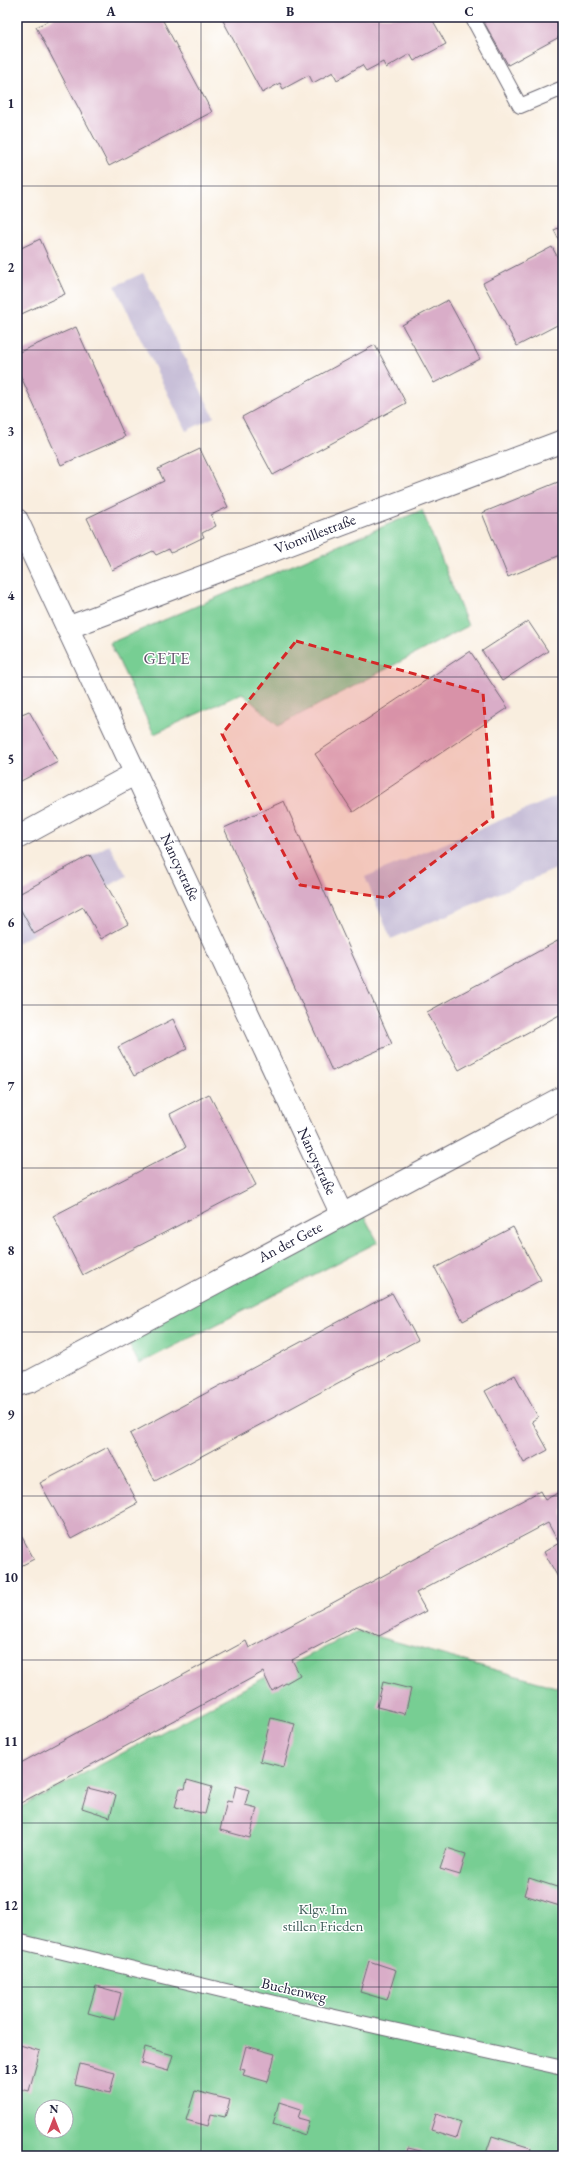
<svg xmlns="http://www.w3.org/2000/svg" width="580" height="2173" viewBox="0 0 580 2173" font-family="'EB Garamond',serif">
<rect width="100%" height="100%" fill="#fff"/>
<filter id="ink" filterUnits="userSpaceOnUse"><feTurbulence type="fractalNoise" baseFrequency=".025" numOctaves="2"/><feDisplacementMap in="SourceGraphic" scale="8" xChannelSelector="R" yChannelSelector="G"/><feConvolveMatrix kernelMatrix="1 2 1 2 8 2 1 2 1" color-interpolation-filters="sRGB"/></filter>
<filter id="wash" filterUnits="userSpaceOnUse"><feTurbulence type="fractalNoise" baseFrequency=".012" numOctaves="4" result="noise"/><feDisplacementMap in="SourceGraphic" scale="16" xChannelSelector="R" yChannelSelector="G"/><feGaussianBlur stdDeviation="0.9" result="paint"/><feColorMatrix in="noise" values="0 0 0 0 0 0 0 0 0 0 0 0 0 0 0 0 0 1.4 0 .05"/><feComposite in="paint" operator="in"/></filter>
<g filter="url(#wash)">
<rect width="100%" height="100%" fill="#f9eedf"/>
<path fill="#c8bfd8" d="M 143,273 L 214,417 L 186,431 L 115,286 Z
M 563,794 L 563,866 L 391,939 L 365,877 Z
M 109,845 L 127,876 L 107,887 L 90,855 Z
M 17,903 L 34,934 L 17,943 Z"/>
<path fill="#77ce93" stroke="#4c7867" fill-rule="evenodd" d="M 422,510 L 468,626 L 278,726 L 242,693 L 154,734 L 110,643 Z
M 361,1211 L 378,1242 L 139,1364 L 126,1338 Z
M 358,1631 L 563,1689 L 563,2156 L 17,2156 L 17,1809 L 262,1679 ZM 42,2107 L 66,2107 L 66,2131 L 42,2131 Z"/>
<g id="blocks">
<path fill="#d9adc8" d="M 56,17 L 161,17 L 212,112 L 109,166 L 36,27 Z
M 221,17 L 431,17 L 446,44 L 414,61 L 410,54 L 386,68 L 383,62 L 366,71 L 362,65 L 337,80 L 333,72 L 313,83 L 309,75 L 283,89 L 280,83 L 262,93 Z
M 481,17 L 563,17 L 563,35 L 508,65 Z
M 563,226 L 563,248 L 554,230 Z
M 40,239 L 65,294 L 17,316 L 17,250 Z
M 552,247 L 563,267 L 563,322 L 517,346 L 483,283 Z
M 448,300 L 480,359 L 434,383 L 402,325 Z
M 76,327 L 125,437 L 61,465 L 17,368 L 17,353 Z
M 375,345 L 406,403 L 273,475 L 242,417 Z
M 200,449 L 228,507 L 211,515 L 216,526 L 202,533 L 204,537 L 171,553 L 169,549 L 156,555 L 153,551 L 112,570 L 87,518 L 164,481 L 158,469 Z
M 563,480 L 563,554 L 508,577 L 482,513 Z
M 528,621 L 548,651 L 502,681 L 482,651 Z
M 470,651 L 508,708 L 353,812 L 315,754 Z
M 29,711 L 58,762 L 17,783 L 17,716 Z
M 284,801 L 392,1044 L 332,1071 L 224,828 Z
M 90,855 L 128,924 L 101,939 L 83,907 L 34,934 L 17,903 L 17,895 Z
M 563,938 L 563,1013 L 459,1070 L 427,1012 Z
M 173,1019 L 187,1049 L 134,1076 L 118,1047 Z
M 209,1094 L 256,1185 L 83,1275 L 53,1216 L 186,1147 L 170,1114 Z
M 513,1227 L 541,1280 L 463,1321 L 435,1268 Z
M 392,1293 L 418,1340 L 155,1481 L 130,1434 Z
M 515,1375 L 538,1417 L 532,1421 L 548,1450 L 524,1463 L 485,1391 Z
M 108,1447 L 138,1503 L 71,1539 L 40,1483 Z
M 563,1490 L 563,1579 L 560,1581 L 544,1552 L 559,1543 L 548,1523 L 416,1593 L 426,1611 L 379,1636 L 356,1626 L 292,1660 L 300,1675 L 272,1691 L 263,1672 L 17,1805 L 17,1765 L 246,1641 L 249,1648 L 540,1491 L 545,1500 Z
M 17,1528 L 34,1559 L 17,1568 Z
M 383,1682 L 411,1689 L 405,1714 L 377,1707 Z
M 271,1718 L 295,1724 L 284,1767 L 260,1761 Z
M 187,1780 L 212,1787 L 205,1814 L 175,1807 L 180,1788 L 185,1789 Z
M 236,1786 L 249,1790 L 245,1805 L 257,1808 L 250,1838 L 220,1830 L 227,1801 L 232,1802 Z
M 88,1788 L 116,1795 L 110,1817 L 82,1808 Z
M 447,1848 L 466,1854 L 460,1875 L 440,1869 Z
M 529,1878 L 563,1889 L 563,1907 L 524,1895 Z
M 369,1961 L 396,1970 L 387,2000 L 360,1992 Z
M 96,1986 L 121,1993 L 114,2020 L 88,2013 Z
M 20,2045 L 40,2051 L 29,2091 L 17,2088 L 17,2050 L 19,2051 Z
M 246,2046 L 275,2054 L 268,2082 L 243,2075 L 245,2070 L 240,2069 Z
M 145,2047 L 173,2055 L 168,2071 L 141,2063 Z
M 80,2064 L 115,2073 L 110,2093 L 75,2084 Z
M 195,2091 L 230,2100 L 225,2117 L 211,2114 L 208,2126 L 186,2120 Z
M 279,2102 L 301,2109 L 298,2118 L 309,2121 L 305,2135 L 273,2124 Z
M 436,2114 L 461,2122 L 456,2138 L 431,2130 Z
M 492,2136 L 531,2148 L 529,2156 L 485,2156 Z
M 408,2148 L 437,2155 L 406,2156 Z"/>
</g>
</g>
<g filter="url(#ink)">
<use href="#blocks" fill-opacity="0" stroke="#6d6974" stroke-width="1"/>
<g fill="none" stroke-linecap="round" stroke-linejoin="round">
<defs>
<path id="lane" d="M 472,17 L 520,106 L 563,88
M 17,1941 L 317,2013 L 563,2068"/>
<path id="street" d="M 17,520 L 342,1215
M 67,628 L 563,441
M 17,838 L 136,773
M 17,1385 L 31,1381 L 563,1097"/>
</defs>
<use href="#lane" stroke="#6d6974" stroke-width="16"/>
<use href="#street" stroke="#6d6974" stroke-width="24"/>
<use href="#lane" stroke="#fff" stroke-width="14"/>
<use href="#street" stroke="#fff" stroke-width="22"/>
</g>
</g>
<path fill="#d62828" fill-opacity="0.2" stroke="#d62828" stroke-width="3" stroke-dasharray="8 5" stroke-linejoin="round" d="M 296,641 L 483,693 L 493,817 L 387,898 L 300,885 L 222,734 Z"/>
<path fill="none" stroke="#22223b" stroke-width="1" stroke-opacity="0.55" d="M 201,17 L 201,2156M 379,17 L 379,2156M 17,186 L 563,186M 17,350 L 563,350M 17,513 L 563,513M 17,677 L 563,677M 17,841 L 563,841M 17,1005 L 563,1005M 17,1168 L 563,1168M 17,1332 L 563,1332M 17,1496 L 563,1496M 17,1660 L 563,1660M 17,1823 L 563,1823M 17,1987 L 563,1987"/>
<g text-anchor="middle" stroke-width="3" stroke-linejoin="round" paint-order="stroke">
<g font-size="15" fill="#22223b" stroke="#fff">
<text transform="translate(315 534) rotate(-21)" y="5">Vionvillestraße</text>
<text transform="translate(180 867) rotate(65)" y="5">Nancystraße</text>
<text transform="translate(317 1161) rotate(65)" y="5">Nancystraße</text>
<text transform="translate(290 1242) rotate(-28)" y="5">An der Gete</text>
<text transform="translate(294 1990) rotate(13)" y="5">Buchenweg</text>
</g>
<g font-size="15" fill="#405e5a" stroke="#fff">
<text x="323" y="1914">Klgv. Im<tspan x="323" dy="17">stillen Frieden</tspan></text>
</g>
<g font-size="17" letter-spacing="1" fill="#62536c" stroke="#fff">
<text x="167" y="664">GETE</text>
</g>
</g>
<rect width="580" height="2173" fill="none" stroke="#fff" stroke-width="44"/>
<g transform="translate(54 2119)"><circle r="19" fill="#ffffff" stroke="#a7a7b1"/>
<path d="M0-3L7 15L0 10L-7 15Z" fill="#d1495b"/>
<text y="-6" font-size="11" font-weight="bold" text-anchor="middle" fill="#22223b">N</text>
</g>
<rect x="22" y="22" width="536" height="2129" fill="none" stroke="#22223b" stroke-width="1.5"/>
<g font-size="13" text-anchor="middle" font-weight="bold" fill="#22223b">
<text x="111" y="16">A</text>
<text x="290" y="16">B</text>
<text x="469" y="16">C</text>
<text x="11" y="108">1</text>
<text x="11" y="272">2</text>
<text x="11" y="436">3</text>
<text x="11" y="600">4</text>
<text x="11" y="764">5</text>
<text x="11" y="927">6</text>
<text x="11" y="1091">7</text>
<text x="11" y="1255">8</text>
<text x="11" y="1419">9</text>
<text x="11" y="1582">10</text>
<text x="11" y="1746">11</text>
<text x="11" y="1910">12</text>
<text x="11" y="2074">13</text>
</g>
</svg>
